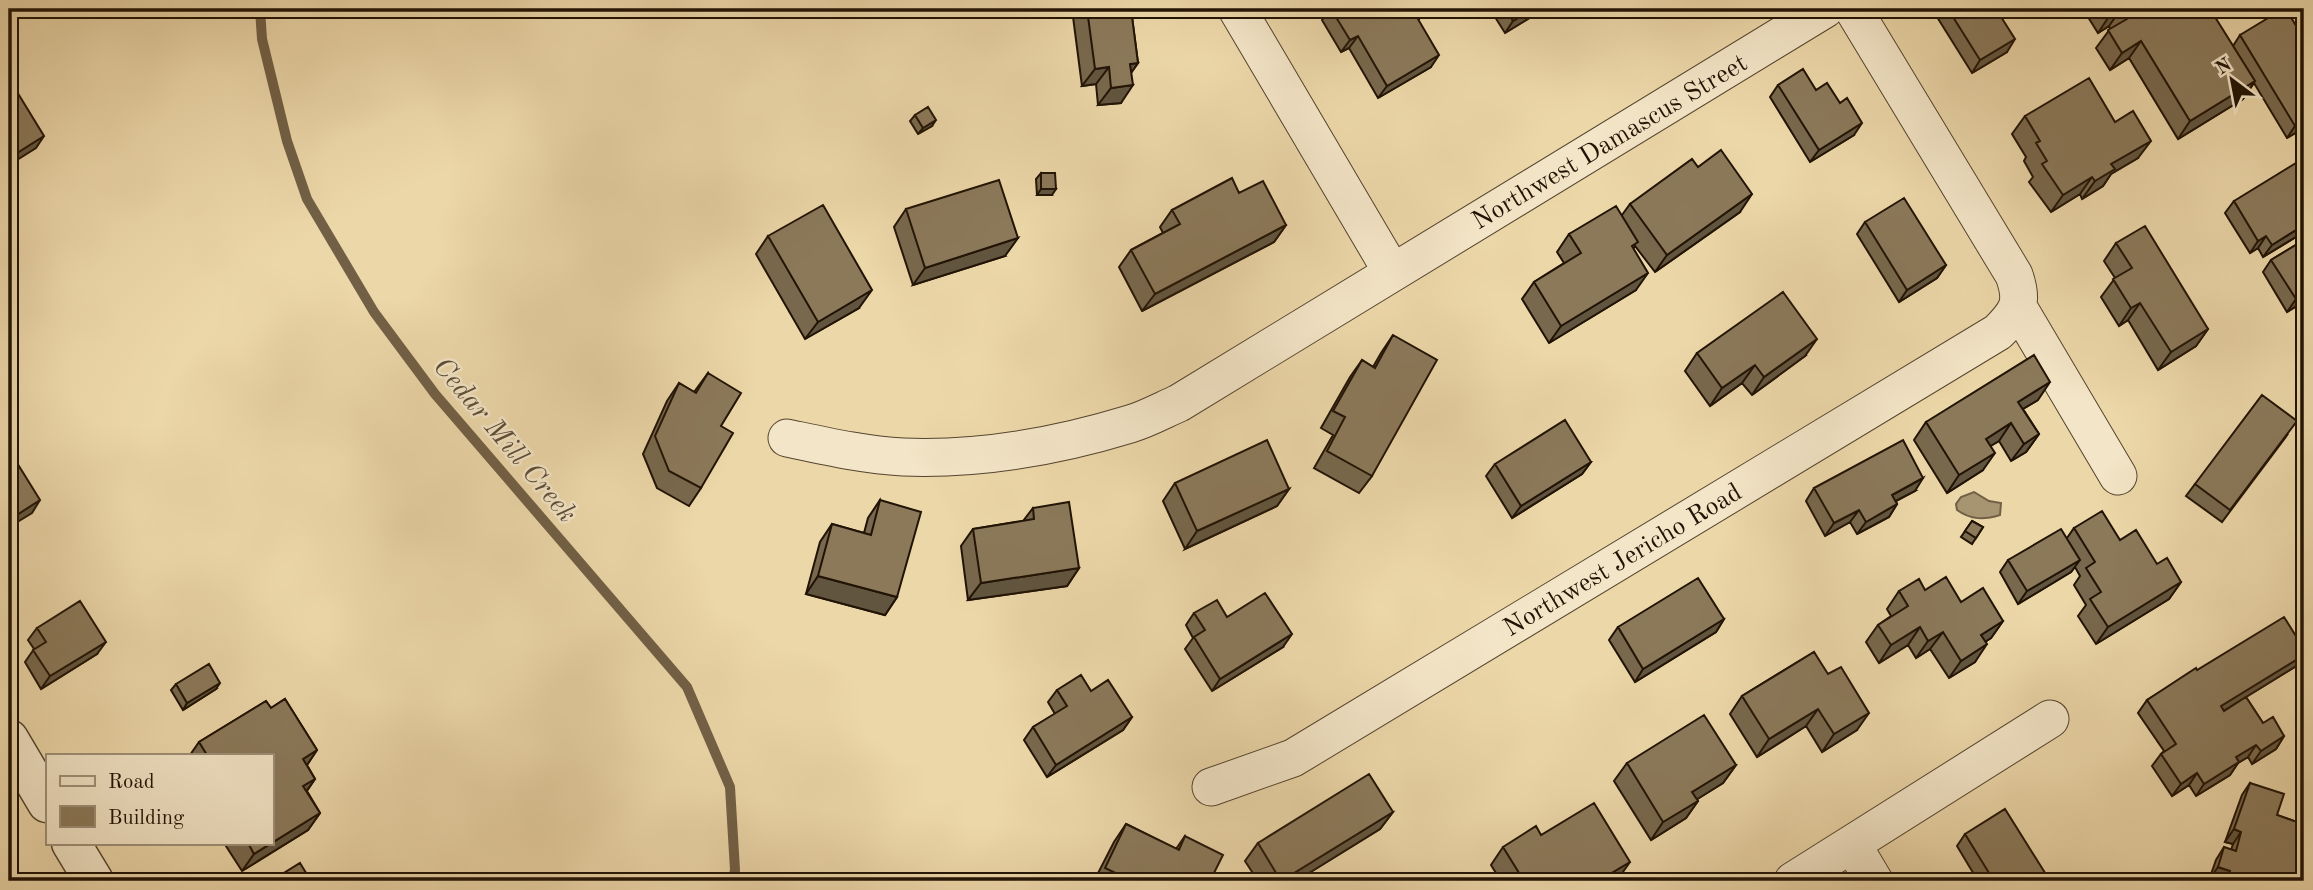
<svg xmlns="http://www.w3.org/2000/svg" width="2313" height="890" viewBox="0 0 2313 890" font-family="'Old Standard TT',serif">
<rect width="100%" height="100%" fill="#ecd7a9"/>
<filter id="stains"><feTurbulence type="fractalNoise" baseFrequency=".00286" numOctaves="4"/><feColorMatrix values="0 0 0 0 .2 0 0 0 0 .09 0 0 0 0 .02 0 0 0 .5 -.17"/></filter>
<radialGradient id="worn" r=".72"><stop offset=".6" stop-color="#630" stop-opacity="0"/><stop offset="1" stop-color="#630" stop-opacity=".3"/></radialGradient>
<path fill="#a79471" stroke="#716046" stroke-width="2" d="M 1974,492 L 1989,501 L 2001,503 L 2000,515 C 1984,520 1971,520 1957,510 L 1956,504 L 1961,497 Z"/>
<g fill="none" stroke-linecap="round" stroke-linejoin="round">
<path stroke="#716046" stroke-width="10" d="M 260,9 L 262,39 L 287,141 L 307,199 L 374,312 L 435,394 L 687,687 L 730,787 L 735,870 L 733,881"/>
<defs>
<path id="minor" d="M 1237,9 L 1392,272
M 2018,307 L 2118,476
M 787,438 C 825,446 864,455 903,457 C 978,460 1058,446 1130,424 C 1147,419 1163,410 1179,403 L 1825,9
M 1211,787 L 1293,758 L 1998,332 C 2018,312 2024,303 2014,275 L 1853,9
M 1852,844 L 1874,881
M 1793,881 L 2050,719"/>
<path id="tertiary" d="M 9,739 L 47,803
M 71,843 L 94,881"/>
</defs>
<use href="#minor" stroke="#54442e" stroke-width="39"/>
<use href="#tertiary" stroke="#54442e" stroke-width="41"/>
<use href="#minor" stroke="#f3e5c7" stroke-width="37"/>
<use href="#tertiary" stroke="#f3e5c7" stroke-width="38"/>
</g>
<path fill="#78684d" stroke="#211305" stroke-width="2" d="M 1072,9 L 1131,9 L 1138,63 L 1131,73 L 1121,103 L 1098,105 L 1096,84 L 1082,86 Z
M 1330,9 L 1428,9 L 1422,17 L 1418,19 L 1431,67 L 1378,98 L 1349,48 L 1341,52 L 1322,20 Z
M 1490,9 L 1544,9 L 1505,33 Z
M 1932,9 L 1996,9 L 2007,52 L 1972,73 Z
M 2083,9 L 2185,9 L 2187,12 L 2233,46 L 2240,35 L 2304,128 L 2287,138 L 2254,83 L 2243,99 L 2178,139 L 2129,58 L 2110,70 L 2096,48 L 2110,29 L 2109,26 L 2098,33 Z
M 1778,85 L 1816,90 L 1854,135 L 1810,162 L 1770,97 Z
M 915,115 L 932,126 L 918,134 L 910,121 Z
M 2025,116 L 2115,122 L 2138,158 L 2111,174 L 2103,186 L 2082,199 L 2080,194 L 2051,212 L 2029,182 L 2033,177 L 2024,161 L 2026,157 L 2012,134 Z
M 1698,167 L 1740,212 L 1655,272 L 1635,246 L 1633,249 L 1636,290 L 1549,343 L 1522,299 L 1534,282 L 1564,263 L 1557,252 L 1569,234 L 1622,215 L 1630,204 Z
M 1041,173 L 1052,195 L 1037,195 L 1036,179 Z
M 1239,193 L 1286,225 L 1274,242 L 1142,311 L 1119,267 L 1131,250 L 1163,233 L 1160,227 L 1172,210 Z
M 2234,201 L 2304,232 L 2263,257 L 2258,248 L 2250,253 L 2225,213 Z
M 906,209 L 1005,256 L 913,285 L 894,227 Z
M 1865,222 L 1946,265 L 1937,278 L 1899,302 L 1857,234 Z
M 768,236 L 859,308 L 805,339 L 756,254 Z
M 2304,240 L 2304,314 L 2301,316 L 2295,307 L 2287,312 L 2263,272 L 2271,260 Z
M 2116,243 L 2208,329 L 2196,346 L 2158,370 L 2128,320 L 2119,326 L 2101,297 L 2115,278 L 2104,261 Z
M 2304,327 L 2304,340 L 2300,333 Z
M 1393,335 L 1372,476 L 1359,493 L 1314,468 L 1333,435 L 1321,428 L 1350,377 L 1362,360 L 1373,367 L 1381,353 Z
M 1697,353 L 1805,356 L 1752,395 L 1742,383 L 1710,406 L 1685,371 Z
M 708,373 L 721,426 L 701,488 L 689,506 L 657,488 L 643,454 L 667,401 L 679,383 L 694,392 Z
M 2038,400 L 2023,409 L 2039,434 L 2026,452 L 2011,461 L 1999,441 L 1990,446 L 1983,470 L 1947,493 L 1914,440 L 1926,422 Z
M 2288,434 L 2222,522 L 2186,496 L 2195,484 Z
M 1591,462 L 1582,474 L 1512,518 L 1486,476 L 1495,464 Z
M 1175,483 L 1289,489 L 1277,506 L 1185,549 L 1163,501 Z
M 1814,488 L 1915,491 L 1896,501 L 1897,504 L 1889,517 L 1857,534 L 1850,522 L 1825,536 L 1806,501 Z
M 880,500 L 897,597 L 885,615 L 806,594 L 820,542 L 832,524 L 864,533 L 868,518 Z
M 1033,508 L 1079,568 L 1067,586 L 968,600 L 961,546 L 973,529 L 1023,521 Z
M 1972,521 L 1983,527 L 1972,544 L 1961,537 Z
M 2074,528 L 2120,540 L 2181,582 L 2169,599 L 2096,644 L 2078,616 L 2086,605 L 2074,585 L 2080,576 L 2075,567 L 2071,572 L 2018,604 L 2000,572 L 2008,560 L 2067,538 Z
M 1925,590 L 2003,621 L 1991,638 L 1985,642 L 1975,662 L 1949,678 L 1930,649 L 1916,658 L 1908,645 L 1879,663 L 1866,642 L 1878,625 L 1891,616 L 1887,609 L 1899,591 Z
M 1194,613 L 1227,617 L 1283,647 L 1212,691 L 1185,649 L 1193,638 L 1186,625 Z
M 1724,619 L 1716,632 L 1635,682 L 1609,640 L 1618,627 Z
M 37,628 L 97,654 L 41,689 L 25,662 L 34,649 L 28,640 Z
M 1814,652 L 1857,730 L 1822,752 L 1806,726 L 1757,757 L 1730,714 L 1742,696 Z
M 2298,665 L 2246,697 L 2263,723 L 2284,736 L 2276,749 L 2252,764 L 2248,757 L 2238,763 L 2230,775 L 2196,796 L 2189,785 L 2172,796 L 2152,766 L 2161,754 L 2164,751 L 2138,713 L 2147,700 L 2197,670 Z
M 176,684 L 216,689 L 183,710 L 171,690 Z
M 1057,690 L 1091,691 L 1132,717 L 1123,730 L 1047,777 L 1024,740 L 1033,727 L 1055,714 L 1048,702 Z
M 285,699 L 317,750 L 307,765 L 315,779 L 307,791 L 320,813 L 308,830 L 242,871 L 224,843 L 271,843 L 271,755 L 190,755 L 199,742 L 266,701 L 271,708 Z
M 1627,763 L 1736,765 L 1723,783 L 1697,799 L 1698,801 L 1686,818 L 1651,840 L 1614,781 Z
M 2250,783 L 2277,815 L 2294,821 L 2304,822 L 2304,880 L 2295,878 L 2294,881 L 2214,881 L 2209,880 L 2216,860 L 2224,847 L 2231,850 L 2233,844 L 2225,842 L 2242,795 Z
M 1393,812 L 1380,829 L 1296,881 L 1258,881 L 1245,861 L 1258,843 Z
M 1126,824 L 1176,849 L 1185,836 L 1210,881 L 1094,881 L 1114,842 Z
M 1965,834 L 2044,881 L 1978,881 L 1957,846 Z
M 1541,835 L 1618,879 L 1614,881 L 1501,881 L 1491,865 L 1503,847 Z"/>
<path fill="#61553f" stroke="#211305" stroke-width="2" d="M 1424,9 L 1428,9 L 1422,17 L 1407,26 L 1415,14 Z
M 1533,9 L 1544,9 L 1505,33 L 1513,21 Z
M 2121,9 L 2109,26 L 2098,33 L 2110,15 Z
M 1358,36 L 1349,48 L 1341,52 L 1350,40 Z
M 2015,39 L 2007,52 L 1972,73 L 1980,60 Z
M 2141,41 L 2129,58 L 2110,70 L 2122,53 Z
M 1439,55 L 1431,67 L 1378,98 L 1387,86 Z
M 1138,63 L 1126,80 L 1130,64 Z
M 1109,67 L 1096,84 L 1082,86 L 1095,69 Z
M 2255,81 L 2243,99 L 2178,139 L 2190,121 Z
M 1133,85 L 1121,103 L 1098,105 L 1111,88 Z
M 936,120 L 932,126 L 918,134 L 923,128 Z
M 2304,121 L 2304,128 L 2287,138 L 2295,126 Z
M 1862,123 L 1854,135 L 1810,162 L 1819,150 Z
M 44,136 L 36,148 L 9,165 L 9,158 Z
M 2151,141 L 2138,158 L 2111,174 L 2103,186 L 2082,199 L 2095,181 L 2111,164 Z
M 2092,177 L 2080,194 L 2051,212 L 2063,195 Z
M 1041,189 L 1056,189 L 1052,195 L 1037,195 Z
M 1752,194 L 1740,212 L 1655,272 L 1667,255 Z
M 1286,225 L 1274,242 L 1142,311 L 1155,294 Z
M 2304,225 L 2304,232 L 2263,257 L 2272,245 Z
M 2266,236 L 2258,248 L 2250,253 L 2258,241 Z
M 1018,238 L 1005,256 L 913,285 L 925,268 Z
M 1946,265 L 1937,278 L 1899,302 L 1907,290 Z
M 1648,273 L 1636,290 L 1549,343 L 1561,326 Z
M 872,290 L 859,308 L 805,339 L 818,322 Z
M 2303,295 L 2295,307 L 2287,312 L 2296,299 Z
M 2140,303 L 2128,320 L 2119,326 L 2131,308 Z
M 2208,329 L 2196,346 L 2158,370 L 2171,352 Z
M 1817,339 L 1805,356 L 1752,395 L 1764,377 Z
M 1755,365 L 1742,383 L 1710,406 L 1722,388 Z
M 2050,382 L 2038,400 L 2006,419 L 2018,402 Z
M 2011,423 L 1999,441 L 1974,456 L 1986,439 Z
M 2039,434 L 2026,452 L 2011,461 L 2024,444 Z
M 1995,453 L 1983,470 L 1947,493 L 1959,475 Z
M 1591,462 L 1582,474 L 1512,518 L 1521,506 Z
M 1923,478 L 1915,491 L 1884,507 L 1892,495 Z
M 1289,489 L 1277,506 L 1185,549 L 1197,531 Z
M 40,500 L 32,513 L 9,527 L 9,520 Z
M 1897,504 L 1889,517 L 1857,534 L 1866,522 Z
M 1859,510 L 1850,522 L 1825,536 L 1834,523 Z
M 2080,560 L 2071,572 L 2018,604 L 2027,591 Z
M 1079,568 L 1067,586 L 968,600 L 981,583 Z
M 818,576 L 897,597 L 885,615 L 806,594 Z
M 2181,582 L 2169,599 L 2096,644 L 2108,627 Z
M 1724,619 L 1716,632 L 1635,682 L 1643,669 Z
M 2003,621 L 1991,638 L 1969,652 L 1981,635 Z
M 1920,627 L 1908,645 L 1879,663 L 1891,645 Z
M 1943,632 L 1930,649 L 1916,658 L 1928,641 Z
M 1292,634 L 1283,647 L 1212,691 L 1220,679 Z
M 106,642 L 97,654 L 41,689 L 50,676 Z
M 1987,644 L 1975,662 L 1949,678 L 1961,661 Z
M 2304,655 L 2304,657 L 2298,665 L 2212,718 L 2221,706 Z
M 220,683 L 216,689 L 183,710 L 187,703 Z
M 1818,709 L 1806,726 L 1757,757 L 1769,739 Z
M 1869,713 L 1857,730 L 1822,752 L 1834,734 Z
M 1132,717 L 1123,730 L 1047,777 L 1056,765 Z
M 2284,736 L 2276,749 L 2252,764 L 2261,751 Z
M 2256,745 L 2248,757 L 2238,763 L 2230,775 L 2196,796 L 2204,784 L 2236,757 Z
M 317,750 L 305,768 L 303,759 Z
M 1736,765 L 1723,783 L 1680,810 L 1692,792 Z
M 2197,773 L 2189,785 L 2172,796 L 2181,784 Z
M 315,779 L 303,796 L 303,786 Z
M 1698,801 L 1686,818 L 1651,840 L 1663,822 Z
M 1393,812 L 1380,829 L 1296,881 L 1281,881 Z
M 320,813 L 308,830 L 242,871 L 254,854 Z
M 2234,829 L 2241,832 L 2233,844 L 2225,842 Z
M 1630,862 L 1618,879 L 1614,881 L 1598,881 Z
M 2299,864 L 2304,866 L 2304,880 L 2290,876 Z
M 2218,867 L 2230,871 L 2223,881 L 2214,881 L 2209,880 Z"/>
<path fill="#8b795a" stroke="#211305" stroke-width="2" d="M 1087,9 L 1131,9 L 1138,63 L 1130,64 L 1133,85 L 1111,88 L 1109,67 L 1095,69 Z
M 1331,9 L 1424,9 L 1415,14 L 1439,55 L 1387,86 L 1358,36 L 1350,40 Z
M 1506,9 L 1533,9 L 1513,21 Z
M 1948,9 L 1996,9 L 2015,39 L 1980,60 Z
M 2106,9 L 2185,9 L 2187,12 L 2192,9 L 2210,9 L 2255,81 L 2190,121 L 2141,41 L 2122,53 L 2108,30 L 2127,19 L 2121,9 L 2110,15 Z
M 2283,9 L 2286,9 L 2304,39 L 2304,121 L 2295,126 L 2240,35 Z
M 1803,69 L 1816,90 L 1827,83 L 1840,103 L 1847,98 L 1862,123 L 1819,150 L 1778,85 Z
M 2089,78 L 2115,122 L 2133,111 L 2151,141 L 2111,164 L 2115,169 L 2095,181 L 2092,177 L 2063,195 L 2042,164 L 2047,161 L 2036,143 L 2040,141 L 2025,116 Z
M 11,82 L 44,136 L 9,158 L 9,83 Z
M 928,107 L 936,120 L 923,128 L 915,115 Z
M 1721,150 L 1752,194 L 1667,255 L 1630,204 L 1692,159 L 1698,167 Z
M 2304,158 L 2304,225 L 2272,245 L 2266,236 L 2258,241 L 2234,201 Z
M 1041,173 L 1055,173 L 1056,189 L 1041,189 Z
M 1232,178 L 1239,193 L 1263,181 L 1286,225 L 1155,294 L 1131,250 L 1180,224 L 1172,210 Z
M 999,180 L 1018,238 L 925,268 L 906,209 Z
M 1904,198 L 1946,265 L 1907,290 L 1865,222 Z
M 823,205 L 872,290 L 818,322 L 768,236 Z
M 1616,206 L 1638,242 L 1632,246 L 1648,273 L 1561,326 L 1534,282 L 1581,253 L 1569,234 Z
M 2145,226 L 2208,329 L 2171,352 L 2140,303 L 2131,308 L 2113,279 L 2132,268 L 2116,243 Z
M 2304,240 L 2304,296 L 2303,295 L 2296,299 L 2271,260 Z
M 1783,292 L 1817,339 L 1764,377 L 1755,365 L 1722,388 L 1697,353 Z
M 1393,335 L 1437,360 L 1372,476 L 1327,451 L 1345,417 L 1333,411 L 1362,360 L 1375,368 Z
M 2034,355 L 2050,382 L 2018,402 L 2039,434 L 2024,444 L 2011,423 L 1986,439 L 1995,453 L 1959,475 L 1926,422 Z
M 708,373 L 741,393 L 721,426 L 733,433 L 701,488 L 669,471 L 655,436 L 679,383 L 696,393 Z
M 2262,395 L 2297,421 L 2230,510 L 2195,484 Z
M 1565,420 L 1591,462 L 1521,506 L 1495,464 Z
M 1267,440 L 1289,489 L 1197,531 L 1175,483 Z
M 1903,440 L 1923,478 L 1892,495 L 1897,504 L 1866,522 L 1859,510 L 1834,523 L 1814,488 Z
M 9,450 L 40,500 L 9,520 Z
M 880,500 L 921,512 L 897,597 L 818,576 L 832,524 L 871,535 Z
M 1069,502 L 1079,568 L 981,583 L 973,529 L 1034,519 L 1033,508 Z
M 2102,511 L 2120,540 L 2136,530 L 2157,564 L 2167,558 L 2181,582 L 2108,627 L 2090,599 L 2101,592 L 2086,568 L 2095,562 L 2074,528 Z
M 1972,521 L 1983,527 L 1976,538 L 1965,531 Z
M 2061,529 L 2080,560 L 2027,591 L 2008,560 Z
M 1946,577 L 1961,602 L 1983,588 L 2003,621 L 1981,635 L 1987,644 L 1961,661 L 1943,632 L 1928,641 L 1920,627 L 1891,645 L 1878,625 L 1908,606 L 1899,591 L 1919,579 L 1925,590 Z
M 1698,578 L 1724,619 L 1643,669 L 1618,627 Z
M 1265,593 L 1292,634 L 1220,679 L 1194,637 L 1205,630 L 1194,613 L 1217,600 L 1227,617 Z
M 80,601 L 106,642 L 50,676 L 33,650 L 46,642 L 37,628 Z
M 2284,617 L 2304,649 L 2304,655 L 2221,706 L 2224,711 L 2246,697 L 2263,723 L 2273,717 L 2284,736 L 2261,751 L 2256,745 L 2236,757 L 2239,762 L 2204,784 L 2197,773 L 2181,784 L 2161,754 L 2176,744 L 2147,700 L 2196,668 L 2197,670 Z
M 1814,652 L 1828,674 L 1841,667 L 1869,713 L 1834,734 L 1818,709 L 1769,739 L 1742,696 Z
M 209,664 L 220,683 L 187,703 L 176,684 Z
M 1081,675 L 1091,691 L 1108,680 L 1132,717 L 1056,765 L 1033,727 L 1067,706 L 1057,690 Z
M 285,699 L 317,750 L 303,759 L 315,779 L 303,786 L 320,813 L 254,854 L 248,843 L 271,843 L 271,755 L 207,755 L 199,742 L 266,701 L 271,708 Z
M 1704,715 L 1736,765 L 1692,792 L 1698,801 L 1663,822 L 1627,763 Z
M 1369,774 L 1393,812 L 1281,881 L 1258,843 Z
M 2250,783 L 2284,794 L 2277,815 L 2294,821 L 2304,822 L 2304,866 L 2299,864 L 2294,881 L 2227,881 L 2230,871 L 2218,867 L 2224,847 L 2236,851 L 2241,832 L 2234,829 Z
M 1594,803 L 1630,862 L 1598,881 L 1524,881 L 1503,847 L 1536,826 L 1541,835 Z
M 2005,809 L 2047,876 L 2039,881 L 1994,881 L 1965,834 Z
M 1126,824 L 1179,850 L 1185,836 L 1223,855 L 1210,881 L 1132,881 L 1105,868 Z
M 9,861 L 21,881 L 9,881 Z
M 300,863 L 311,881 L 271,881 Z"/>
<g text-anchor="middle" stroke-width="5" stroke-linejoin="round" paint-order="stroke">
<g font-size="26" fill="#211305" stroke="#f3e5c7">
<text transform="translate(1609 141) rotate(-31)" y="9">Northwest Damascus Street</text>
<text transform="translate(1622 559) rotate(-31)" y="9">Northwest Jericho Road</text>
</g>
<g font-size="28" font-style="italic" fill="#5d4d36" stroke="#f3e5c7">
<text transform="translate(506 439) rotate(50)" y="10">Cedar Mill Creek</text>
</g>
</g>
<rect width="2313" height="890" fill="none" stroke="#ecd7a9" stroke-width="35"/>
<rect x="10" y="10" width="2292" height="869" fill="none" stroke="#211305" stroke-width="3.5"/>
<rect x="18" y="18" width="2278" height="855" fill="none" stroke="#211305" stroke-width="2"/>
<rect x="46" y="754" width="228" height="91" fill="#f3e5c7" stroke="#9f9179" stroke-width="2"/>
<rect x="60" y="776" width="35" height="10" fill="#f3e5c7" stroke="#9f9179" stroke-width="2"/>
<text x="108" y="788" font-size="21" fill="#211305">Road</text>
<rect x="60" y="806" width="35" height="21" fill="#8b795a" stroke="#9f9179" stroke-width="2"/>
<text x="108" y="824" font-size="21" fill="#211305">Building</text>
<g transform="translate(2232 80) rotate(328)" stroke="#f3e5c7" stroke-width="5" paint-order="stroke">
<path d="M0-5L12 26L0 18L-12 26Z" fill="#211305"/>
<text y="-10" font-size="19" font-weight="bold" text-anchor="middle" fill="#211305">N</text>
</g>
<rect width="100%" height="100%" filter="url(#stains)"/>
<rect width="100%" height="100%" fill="url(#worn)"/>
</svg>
